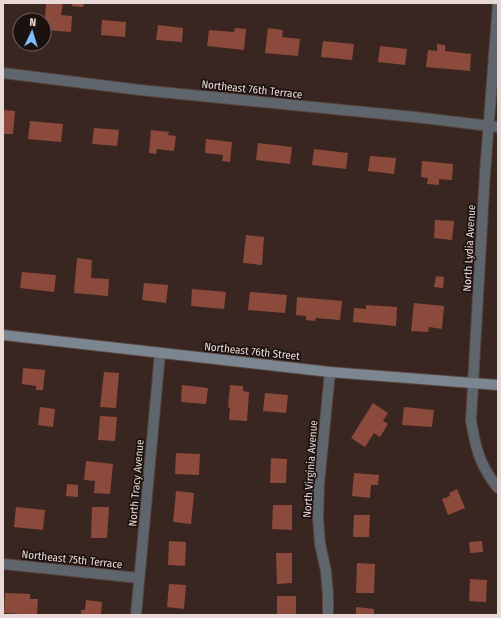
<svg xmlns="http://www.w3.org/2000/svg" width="501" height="618" viewBox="0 0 501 618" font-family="'Fira Sans Condensed',sans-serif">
<rect width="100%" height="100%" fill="#3a2621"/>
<path fill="#8c4a3c" d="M 46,3 L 63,3 L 61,15 L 72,16 L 71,32 L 44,30 Z
M 72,3 L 84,3 L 83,7 L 72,6 Z
M 102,20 L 126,22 L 125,37 L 101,35 Z
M 158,25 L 183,28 L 182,42 L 156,40 Z
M 235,28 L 246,29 L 244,50 L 207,46 L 209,30 L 234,32 Z
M 268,28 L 283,30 L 282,37 L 300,39 L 298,56 L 265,53 Z
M 323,41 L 354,44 L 352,60 L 321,57 Z
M 437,44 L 445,45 L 445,51 L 471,54 L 470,71 L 426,67 L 428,50 L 437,51 Z
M 380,46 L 407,49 L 405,65 L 378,62 Z
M 3,110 L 15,111 L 13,134 L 3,134 Z
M 30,121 L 63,124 L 61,142 L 28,139 Z
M 94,128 L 119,130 L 117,146 L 92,144 Z
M 151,130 L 169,132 L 168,135 L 176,136 L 174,151 L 157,149 L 156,154 L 149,153 Z
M 206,139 L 232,142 L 230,162 L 222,161 L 223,155 L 205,153 Z
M 258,143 L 292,147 L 290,164 L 256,160 Z
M 314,149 L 348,153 L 346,169 L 312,165 Z
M 370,156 L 396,158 L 394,174 L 368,171 Z
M 422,161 L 453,164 L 452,180 L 439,179 L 439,185 L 427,184 L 428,178 L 421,177 Z
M 435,220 L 454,221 L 452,240 L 434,238 Z
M 246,235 L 264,237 L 262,265 L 243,263 Z
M 77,258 L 92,260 L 91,278 L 109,279 L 108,296 L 74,293 Z
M 22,272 L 56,275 L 54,292 L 20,288 Z
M 436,276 L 444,277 L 443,288 L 434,287 Z
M 144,283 L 168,285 L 166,303 L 142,300 Z
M 192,289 L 226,292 L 224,309 L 191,306 Z
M 250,292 L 287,295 L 285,313 L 248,310 Z
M 297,297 L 342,301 L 340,320 L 316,318 L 315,321 L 306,320 L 306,316 L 296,315 Z
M 414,303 L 444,306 L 442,329 L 429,327 L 428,332 L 411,331 Z
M 366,305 L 397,307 L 396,326 L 353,322 L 354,308 L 366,309 Z
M 23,368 L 45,370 L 43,390 L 36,390 L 36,386 L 22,384 Z
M 104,372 L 119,373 L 116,408 L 100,407 Z
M 182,385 L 208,388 L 206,404 L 181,402 Z
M 230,385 L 243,386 L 243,391 L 249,392 L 247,421 L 229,420 L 230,408 L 228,407 Z
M 265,393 L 288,395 L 286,413 L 263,411 Z
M 373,403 L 388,413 L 383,421 L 388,424 L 380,437 L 374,433 L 365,447 L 351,438 Z
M 40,407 L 55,409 L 53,427 L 38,425 Z
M 404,407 L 434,410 L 432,427 L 402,425 Z
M 100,416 L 117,417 L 115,441 L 98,440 Z
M 176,453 L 200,454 L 199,475 L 175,474 Z
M 271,458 L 287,459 L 286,483 L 270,483 Z
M 86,461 L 113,464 L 110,494 L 94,493 L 95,481 L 84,480 Z
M 354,473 L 379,475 L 378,485 L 371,485 L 370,498 L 352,496 Z
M 67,484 L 78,485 L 78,497 L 66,496 Z
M 457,489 L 465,508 L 448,515 L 442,499 L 450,496 L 449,493 Z
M 176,491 L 194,493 L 191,524 L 173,522 Z
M 273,505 L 292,505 L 292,530 L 272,529 Z
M 16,507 L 45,510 L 43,530 L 14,527 Z
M 92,507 L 109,507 L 107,538 L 91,538 Z
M 354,515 L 370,515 L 369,537 L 353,537 Z
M 169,541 L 186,542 L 185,566 L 168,565 Z
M 482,541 L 483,552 L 470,553 L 469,542 Z
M 276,553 L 292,553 L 292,583 L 277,584 Z
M 357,563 L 375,564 L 374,593 L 356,593 Z
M 470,579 L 487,580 L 486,602 L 469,601 Z
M 169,584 L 186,585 L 184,609 L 167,607 Z
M 5,593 L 30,594 L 30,599 L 38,599 L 37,615 L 4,613 Z
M 277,596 L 296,596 L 296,615 L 277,615 Z
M 86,600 L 102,602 L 101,615 L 81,615 L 81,610 L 85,610 Z
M 356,607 L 374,609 L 374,615 L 356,615 Z"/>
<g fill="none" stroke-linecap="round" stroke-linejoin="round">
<defs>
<path id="street" d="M 498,3 L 485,173 L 471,420 C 474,438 477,456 487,472 C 490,478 494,483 498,488
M 3,73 L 140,90 L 415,117 L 498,127
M 3,564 L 139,578
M 136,615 L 160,353
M 328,615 L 328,596 L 326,571 L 320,544 L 318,518 L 319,484 L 330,372"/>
<path id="secondary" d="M 3,335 L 330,372 L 498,385"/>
</defs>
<use href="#street" stroke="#56433e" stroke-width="12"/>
<use href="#secondary" stroke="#56433e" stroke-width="12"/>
<use href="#street" stroke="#5e656d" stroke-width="10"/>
<use href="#secondary" stroke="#7b8691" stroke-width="10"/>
</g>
<g text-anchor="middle" stroke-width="3.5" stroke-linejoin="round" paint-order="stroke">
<g font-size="11" fill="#e8d9d6" stroke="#1b110f">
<text transform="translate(252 89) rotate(6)" y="4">Northeast 76th Terrace</text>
<text transform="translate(469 248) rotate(-87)" y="4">North Lydia Avenue</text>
<text transform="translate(252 351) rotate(6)" y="4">Northeast 76th Street</text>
<text transform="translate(310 469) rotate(-86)" y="4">North Virginia Avenue</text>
<text transform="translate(136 483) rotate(-85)" y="4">North Tracy Avenue</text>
<text transform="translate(72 559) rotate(6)" y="4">Northeast 75th Terrace</text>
</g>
</g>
<rect width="501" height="618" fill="none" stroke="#e8d9d6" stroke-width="8"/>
<g transform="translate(32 32) rotate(4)"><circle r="19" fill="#1b110f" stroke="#6d615f"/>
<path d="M0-3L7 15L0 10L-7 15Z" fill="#7fbdfa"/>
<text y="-6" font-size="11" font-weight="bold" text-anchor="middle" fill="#e8d9d6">N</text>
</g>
</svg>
